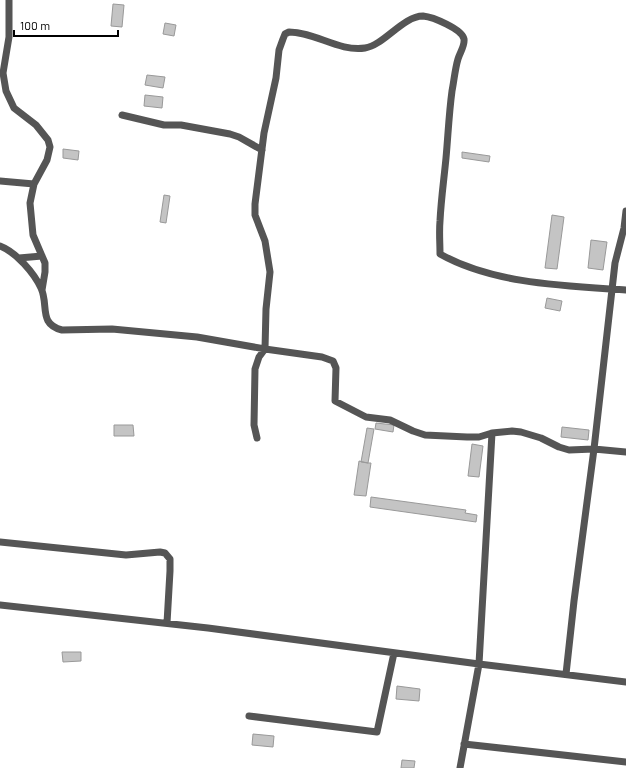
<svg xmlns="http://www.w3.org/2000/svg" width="626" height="768" viewBox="0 0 626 768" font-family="Barlow,sans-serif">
<rect width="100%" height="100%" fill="#fff"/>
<path fill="#c4c4c4" stroke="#999" d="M 113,4 L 124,5 L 122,27 L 111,26 Z
M 165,23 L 176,25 L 174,36 L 163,34 Z
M 147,75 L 165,77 L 163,88 L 145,85 Z
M 145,95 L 163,97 L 162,108 L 144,106 Z
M 63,149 L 79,151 L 78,160 L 63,158 Z
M 462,152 L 490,156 L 489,162 L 462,158 Z
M 164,195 L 170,196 L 166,223 L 160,222 Z
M 552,215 L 564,217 L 557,269 L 545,268 Z
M 591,240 L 607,242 L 603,270 L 588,268 Z
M 547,298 L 562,301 L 560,311 L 545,308 Z
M 376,423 L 394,425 L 393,432 L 375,429 Z
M 114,425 L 133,425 L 134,436 L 114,436 Z
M 562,427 L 589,430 L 588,440 L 561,437 Z
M 367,428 L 374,429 L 368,463 L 361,462 Z
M 472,444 L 483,446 L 479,477 L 468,476 Z
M 359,461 L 368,463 L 371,463 L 366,496 L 354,495 Z
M 371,497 L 466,510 L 465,513 L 477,515 L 476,522 L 370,507 Z
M 62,652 L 81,652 L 81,661 L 63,662 Z
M 397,686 L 420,689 L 419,701 L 396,699 Z
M 253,734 L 274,736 L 273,747 L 252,745 Z
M 402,760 L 415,761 L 414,768 L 401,768 Z"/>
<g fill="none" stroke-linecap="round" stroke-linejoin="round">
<path stroke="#555" stroke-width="7" d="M 9,0 L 9,37 L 3,73 L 6,91 L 14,108 L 36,125 L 48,140 L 50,147 L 47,160 L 34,184 L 30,203 L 33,235 L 45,263 L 45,272 L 42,290
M 122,115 L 164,125 L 181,125 L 230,134 L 239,137 L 262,150
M 0,181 L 34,184
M 0,246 C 16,252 34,273 41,288 C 49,305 38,324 62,330 L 112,329 L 197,337 L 265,349 L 322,357 L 333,361 L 336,368 L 335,401 L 366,417 L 390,420 L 413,431 L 425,435 L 467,437 L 479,437 L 492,433 L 512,431 L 521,432 L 541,438 L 559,447 L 569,450 L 594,449 L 626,452
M 19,258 L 42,256
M 257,438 L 254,425 L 255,369 L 259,357 L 265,349 L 266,309 L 270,272 L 265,241 L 255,215 L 255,204 L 264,133 L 276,78 L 279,50 L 283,39 L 285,34 L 289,32 C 315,32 339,52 365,48 C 384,45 403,16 423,16 C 433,17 462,29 464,39 C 465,46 460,52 458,59 C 455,69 454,81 452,91 C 449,113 448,136 446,158 C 444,179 441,200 440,221 C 439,232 440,243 440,254 C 493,284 566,286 626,290
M 0,542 L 126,555 L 160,552 L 165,553 L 170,559 L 170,571 L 167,623
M 0,605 L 208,628 L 479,664 L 626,682
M 566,674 L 574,601 L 594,449 L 615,263 L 624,228 L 626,211
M 249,716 L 377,732 L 394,653
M 464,744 L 626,762
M 460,768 L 479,664 L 492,433"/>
</g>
<path d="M14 30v6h104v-6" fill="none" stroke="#000000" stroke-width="2"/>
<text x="20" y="30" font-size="12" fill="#000000" stroke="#ffffff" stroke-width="3" paint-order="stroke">100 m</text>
</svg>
